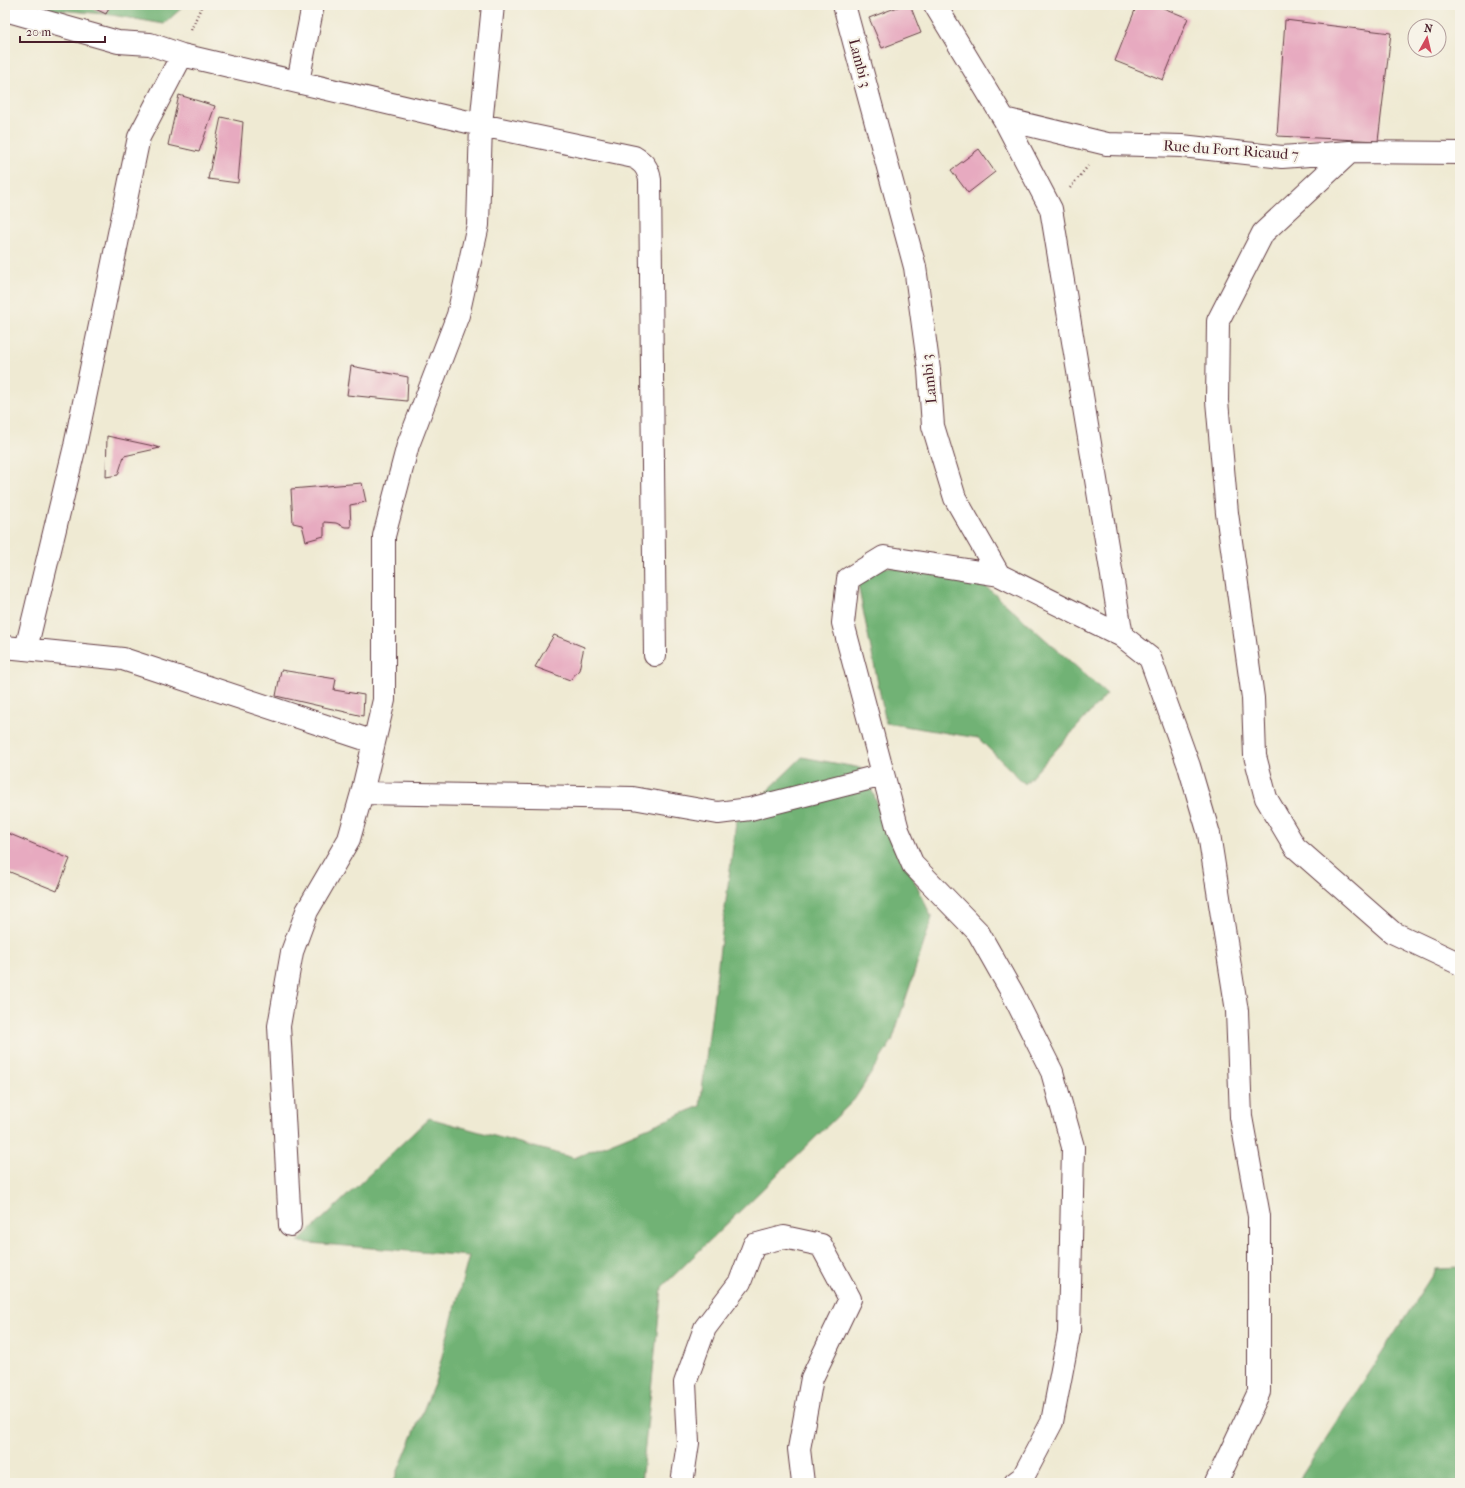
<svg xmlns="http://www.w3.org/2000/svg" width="1465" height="1488" viewBox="0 0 1465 1488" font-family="'IM FELL French Canon',serif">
<rect width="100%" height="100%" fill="#f7f3e8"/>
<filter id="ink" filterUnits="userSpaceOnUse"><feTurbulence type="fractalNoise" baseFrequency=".025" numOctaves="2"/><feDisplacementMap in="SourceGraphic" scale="8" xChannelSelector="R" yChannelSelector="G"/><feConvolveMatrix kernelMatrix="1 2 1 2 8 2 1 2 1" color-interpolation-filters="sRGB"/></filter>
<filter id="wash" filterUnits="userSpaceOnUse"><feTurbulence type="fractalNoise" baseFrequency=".012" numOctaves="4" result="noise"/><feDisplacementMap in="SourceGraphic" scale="16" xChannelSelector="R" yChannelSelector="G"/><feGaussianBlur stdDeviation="0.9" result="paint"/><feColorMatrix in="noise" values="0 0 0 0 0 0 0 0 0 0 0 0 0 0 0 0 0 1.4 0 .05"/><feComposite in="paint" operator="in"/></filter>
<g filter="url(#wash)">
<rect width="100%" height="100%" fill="#efead3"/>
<path fill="#71b274" stroke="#5e6850" d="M 24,5 L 185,5 L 164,24 L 106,14 L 33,8 Z
M 885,567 L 974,576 L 1107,694 L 1025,784 L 978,738 L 886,723 L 857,580 Z
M 802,757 L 861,768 L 932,918 L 892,1041 L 854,1100 L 662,1287 L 641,1483 L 393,1483 L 435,1382 L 469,1256 L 298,1242 L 429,1118 L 574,1158 L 700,1106 L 736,822 Z
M 1460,1268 L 1460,1483 L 1297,1483 L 1436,1269 Z"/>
<g id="blocks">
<path fill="#e7aac0" d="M 87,5 L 110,5 L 106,14 Z
M 903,5 L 910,5 L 921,33 L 882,48 L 869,18 Z
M 1137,5 L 1156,5 L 1188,18 L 1163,80 L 1115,61 Z
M 1285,20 L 1391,33 L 1378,141 L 1277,136 Z
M 179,95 L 215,106 L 199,152 L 168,145 Z
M 221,117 L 243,122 L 238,183 L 208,179 Z
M 979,149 L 995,172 L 968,193 L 951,170 Z
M 351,366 L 408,377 L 407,401 L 347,395 Z
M 107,436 L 149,445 L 160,448 L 124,456 L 118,475 L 106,477 Z
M 362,483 L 366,502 L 350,505 L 351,527 L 345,527 L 336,523 L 324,522 L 324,536 L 306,541 L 302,525 L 293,523 L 291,489 Z
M 554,635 L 584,647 L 579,670 L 570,680 L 535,667 Z
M 281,670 L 336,679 L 334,690 L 364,695 L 363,716 L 276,696 Z
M 5,832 L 70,859 L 57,891 L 5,870 Z"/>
</g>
</g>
<g filter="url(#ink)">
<use href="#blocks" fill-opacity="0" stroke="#633d44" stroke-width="1"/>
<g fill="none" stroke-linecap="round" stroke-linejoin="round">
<defs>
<path id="street" d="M 844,5 L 915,267 L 929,370 L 933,426 L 955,498 L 999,575 L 1122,636 L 1150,658 L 1189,766 L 1209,834 L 1237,1011 L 1241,1117 L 1259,1216 L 1259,1392 L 1216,1483
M 935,5 L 1004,119 L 1051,209 L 1122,636
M 5,10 L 118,42 L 150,44 L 182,55 L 481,125 L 634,157 C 644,163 648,168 650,180 L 655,655
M 298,82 L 313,5
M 1004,119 L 1107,144 L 1182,146 L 1282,157 L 1350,152 L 1460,153
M 1350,152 L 1263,233 L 1218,321 L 1217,401 L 1227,513 L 1253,698 L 1255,756 L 1266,798 L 1295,847 L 1392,932 L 1460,964
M 999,575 L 884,557 L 848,579 L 843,623 L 898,830 L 913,865 L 978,932 L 1013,994 L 1052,1072 L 1073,1147 L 1069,1333 L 1052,1422 L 1023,1477 L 1015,1483
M 5,647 L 123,659 L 374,742
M 26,649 L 75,446 L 139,137 L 182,55
M 362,793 L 633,798 L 718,813 L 750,809 L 883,775
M 290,1225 L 279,1026 L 292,952 L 307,911 L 349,839 L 362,793 L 384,700 L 384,536 L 408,445 L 458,315 L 478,225 L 481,125 L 493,5
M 682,1483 L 688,1443 L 685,1383 L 705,1328 L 740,1282 L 754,1245 L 784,1237 L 821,1245 L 850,1299 L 812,1378 L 799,1449 L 803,1483"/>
</defs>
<use href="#street" stroke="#633d44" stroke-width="24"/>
<path stroke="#633d44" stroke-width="2.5" stroke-dasharray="1 3" stroke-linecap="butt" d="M 191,30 L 202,5
M 1070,188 L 1088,166"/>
<use href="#street" stroke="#fff" stroke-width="22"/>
</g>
</g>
<g text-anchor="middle" stroke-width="4" stroke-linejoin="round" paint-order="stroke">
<g font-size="15" fill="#4a1f2b" stroke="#f7f3e8">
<text transform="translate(860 63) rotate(75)" y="5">Lambi 3</text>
<text transform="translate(1231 150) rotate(4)" y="5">Rue du Fort Ricaud 7</text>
<text transform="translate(929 379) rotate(-96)" y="5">Lambi 3</text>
</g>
</g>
<rect width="1465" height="1488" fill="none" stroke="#f7f3e8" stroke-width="20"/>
<g transform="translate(1427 38) rotate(8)"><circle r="19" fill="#f7f3e8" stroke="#b29e9c"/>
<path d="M0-3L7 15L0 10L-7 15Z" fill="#d1495b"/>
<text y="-6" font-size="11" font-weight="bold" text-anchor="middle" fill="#4a1f2b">N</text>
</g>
<path d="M20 36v6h85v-6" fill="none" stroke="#4a1f2b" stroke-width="2"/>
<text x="26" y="36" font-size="12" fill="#4a1f2b" stroke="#f7f3e8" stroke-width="3" paint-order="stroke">20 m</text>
</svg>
